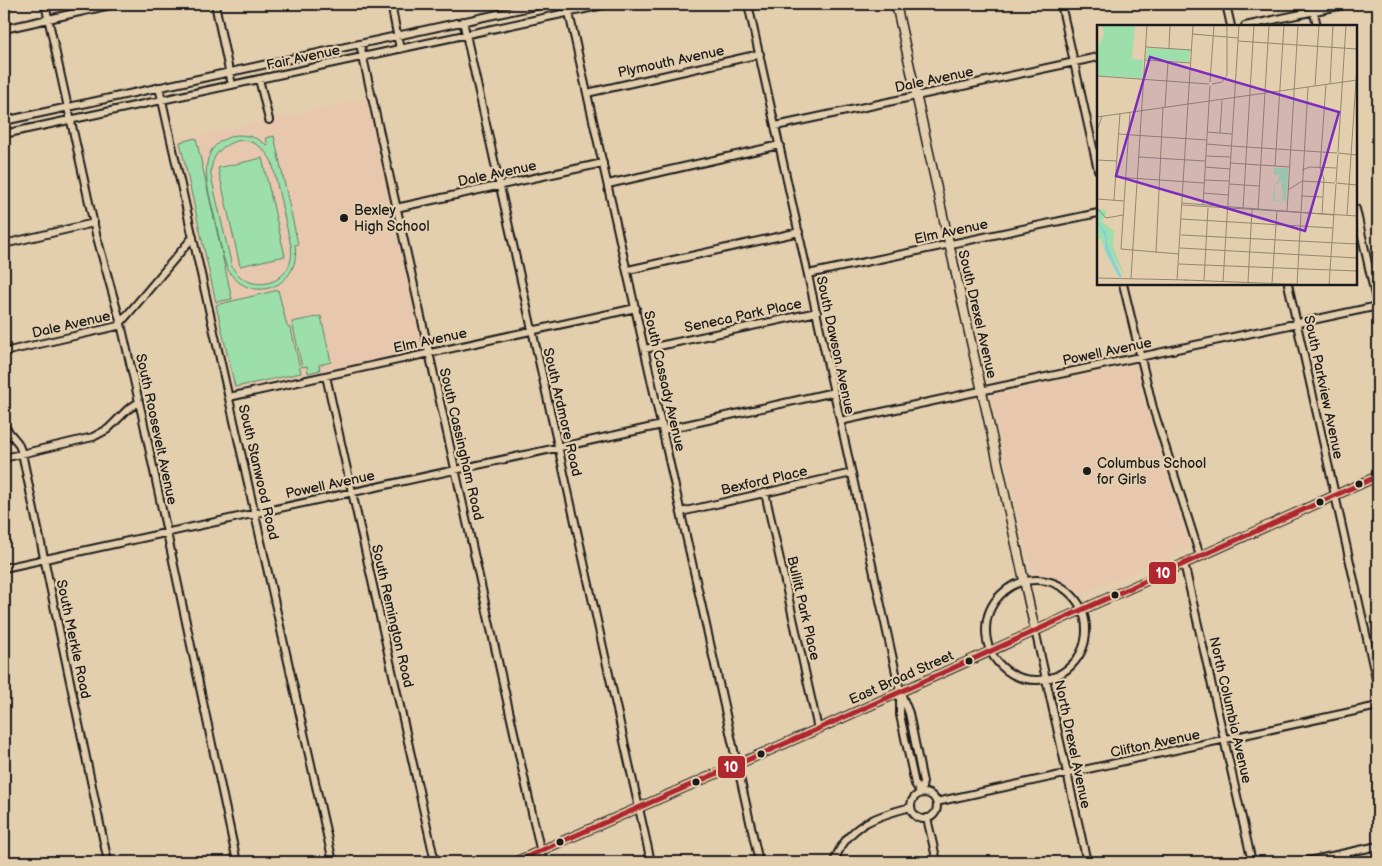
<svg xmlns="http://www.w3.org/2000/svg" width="1382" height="866" viewBox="0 0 1382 866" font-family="'Balsamiq Sans',sans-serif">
<rect width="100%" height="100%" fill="#e3cead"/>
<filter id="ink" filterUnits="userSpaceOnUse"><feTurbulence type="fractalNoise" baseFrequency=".02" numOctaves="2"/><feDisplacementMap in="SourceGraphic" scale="10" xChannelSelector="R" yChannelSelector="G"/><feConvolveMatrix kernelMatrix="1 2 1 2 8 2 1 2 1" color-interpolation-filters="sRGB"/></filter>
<g filter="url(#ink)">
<path fill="#e8c7af" d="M 367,99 L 422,350 L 233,390 L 177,140 Z
M 1135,365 L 1140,387 L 1189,548 L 1079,595 L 1073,588 L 1063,581 L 1049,576 L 1033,575 L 991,395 Z"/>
<path fill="#9cdfab" stroke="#5c7e64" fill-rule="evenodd" d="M 237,135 C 250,135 258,138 268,146 L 266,138 L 274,136 L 298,244 L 295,245 C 302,288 248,307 227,268 C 221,252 219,235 215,219 C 208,188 192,144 237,135 ZM 242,140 C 257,142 265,149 272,162 L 291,246 C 297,283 251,298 232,267 L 211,176 C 210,156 222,143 242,140 Z
M 196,138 L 232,299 L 216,302 L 180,142 Z
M 262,158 L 285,256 L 240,266 L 218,168 Z
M 278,290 L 287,326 L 291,329 L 301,373 L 235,387 L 216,305 Z
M 321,316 L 331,362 L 319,365 L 320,370 L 308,373 L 307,366 L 302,367 L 292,322 Z"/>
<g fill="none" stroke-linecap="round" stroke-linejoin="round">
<defs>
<path id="minor" d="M 45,4 L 96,234 L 121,324 L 142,415 L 237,862
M 215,4 L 232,85
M 391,4 L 400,49
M 567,4 L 759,862
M 748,4 L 900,691 L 909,713 L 923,782 L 921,793
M 1061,4 L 1098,170
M 1226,4 L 1231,26
M 1312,4 L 1317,26
M 463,21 L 651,862
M 1245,26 L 1348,4
M 4,29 L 115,4
M 360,44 L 543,862
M 259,79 L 269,120
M 159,87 L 333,862
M 587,93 L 760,54
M 4,121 L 544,4
M 776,126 L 1098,57
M 4,134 L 608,4
M 608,184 L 780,145
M 396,208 L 603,163
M 1356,209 L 1378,309
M 4,244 L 94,223
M 628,270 L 799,232
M 808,274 L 1098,213
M 1123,284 L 1153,408 L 1200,556
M 1288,284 L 1378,688
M 645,349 L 817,312
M 4,352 L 118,326 L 193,237
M 326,376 L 435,862
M 229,397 L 636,308
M 840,421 L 1378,306
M 4,426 L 18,443 L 22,453 L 108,862
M 663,430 L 834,392
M 4,458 L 93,437 L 108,429 L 127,410 L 139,402
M 765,493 L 818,729
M 681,512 L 852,473
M 1184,563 L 1252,862
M 4,568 L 662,425
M986 630a50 50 0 1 1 100 0a50 50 0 1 1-100 0Z
M 1035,630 L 1087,862
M 900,695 L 900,715 L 915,784 L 921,793
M911 806a13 13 0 1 1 26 0a13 13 0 1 1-26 0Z
M 936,802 L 1378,706
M 927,818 L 937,862
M 834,862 C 847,825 876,816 911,807
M 1304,862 L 1378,846"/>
<path id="major" d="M 896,4 L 1035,630
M 515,862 L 818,729 L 1378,476"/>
</defs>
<use href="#minor" stroke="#1c1c1c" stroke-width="10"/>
<use href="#major" stroke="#1c1c1c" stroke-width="11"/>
<use href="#minor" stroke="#e3cead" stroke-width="6"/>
<use href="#major" stroke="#e3cead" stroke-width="8"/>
<defs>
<path id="bus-1" d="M 515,862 L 818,729 L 1378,476"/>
</defs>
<use href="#bus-1" stroke="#e3cead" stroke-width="9"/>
<use href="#bus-1" stroke="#af272f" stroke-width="5"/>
</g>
</g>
<g fill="#1c1c1c" stroke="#e3cead" stroke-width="2">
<circle cx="344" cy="218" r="5"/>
<circle cx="1087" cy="471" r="5"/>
<circle cx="1359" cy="484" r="4.5"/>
<circle cx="1320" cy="502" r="4.5"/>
<circle cx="1115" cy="595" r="4.5"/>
<circle cx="969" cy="661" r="4.5"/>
<circle cx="761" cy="754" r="4.5"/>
<circle cx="696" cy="782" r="4.5"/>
<circle cx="560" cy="842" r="4.5"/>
</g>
<g text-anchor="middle" stroke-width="4.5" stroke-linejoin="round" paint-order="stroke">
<g font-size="14" fill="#1c1c1c" stroke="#e3cead">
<text transform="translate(303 57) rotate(-12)" y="5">Fair Avenue</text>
<text transform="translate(671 61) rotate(-12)" y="5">Plymouth Avenue</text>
<text transform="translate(934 79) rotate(-12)" y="5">Dale Avenue</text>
<text transform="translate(497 173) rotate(-12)" y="5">Dale Avenue</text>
<text transform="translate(951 231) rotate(-12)" y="5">Elm Avenue</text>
<text transform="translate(978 314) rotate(77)" y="5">South Drexel Avenue</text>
<text transform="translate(743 315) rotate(-12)" y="5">Seneca Park Place</text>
<text transform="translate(71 324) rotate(-13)" y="5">Dale Avenue</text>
<text transform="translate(430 340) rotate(-12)" y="5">Elm Avenue</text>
<text transform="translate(836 345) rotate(78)" y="5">South Dawson Avenue</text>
<text transform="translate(1107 351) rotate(-12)" y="5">Powell Avenue</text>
<text transform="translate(665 381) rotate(77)" y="5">South Cassady Avenue</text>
<text transform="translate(1324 387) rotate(78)" y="5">South Parkview Avenue</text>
<text transform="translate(563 412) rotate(77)" y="5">South Ardmore Road</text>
<text transform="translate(157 429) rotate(78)" y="5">South Roosevelt Avenue</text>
<text transform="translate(462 444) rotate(77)" y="5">South Cassingham Road</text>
<text transform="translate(259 472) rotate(77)" y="5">South Stanwood Road</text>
<text transform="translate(764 480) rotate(-13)" y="5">Bexford Place</text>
<text transform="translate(330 484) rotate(-12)" y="5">Powell Avenue</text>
<text transform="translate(804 608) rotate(77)" y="5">Bullitt Park Place</text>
<text transform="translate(393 616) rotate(77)" y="5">South Remington Road</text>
<text transform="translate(74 639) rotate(78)" y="5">South Merkle Road</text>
<text transform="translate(901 677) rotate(-24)" y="5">East Broad Street</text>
<text transform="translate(1231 710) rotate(77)" y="5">North Columbia Avenue</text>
<text transform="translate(1155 743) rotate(-12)" y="5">Clifton Avenue</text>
<text transform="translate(1073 744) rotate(78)" y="5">North Drexel Avenue</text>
</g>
<g font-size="14" fill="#1c1c1c" stroke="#e3cead" text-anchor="start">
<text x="354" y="215">Bexley<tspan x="354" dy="16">High School</tspan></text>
<text x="1097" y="468">Columbus School<tspan x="1097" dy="16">for Girls</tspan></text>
</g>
</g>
<g transform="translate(1097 25)">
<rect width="260" height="260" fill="#e3cead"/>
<path d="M 4,0 L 38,0 L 35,34 L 46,35 L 45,53 L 0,51 L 0,24 L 7,9 ZM 50,23 L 93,25 L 92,37 L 49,34 ZM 177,143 L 191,143 L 189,179 L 187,175 L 176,176 L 177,160 L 182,155 L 182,149 L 177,150 ZM 184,156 L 186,173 L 182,177 L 178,174 L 178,160 ZM 0,183 L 10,186 L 5,197 L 17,206 L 16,221 L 28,252 L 12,224 L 12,215 L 8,219 L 19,240 L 22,252 L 9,229 L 4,214 L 0,213 L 0,196 L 3,198 L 0,195 Z" fill="#9cdfab" fill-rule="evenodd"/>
<path d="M 0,195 L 9,207 L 12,224 L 25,252 L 22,252 L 8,223 L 9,215 Z" fill="#82d1df"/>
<path fill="none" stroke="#938773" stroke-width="1" d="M 95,9 L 141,13M 141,16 L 260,24M 49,22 L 94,25M 72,23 L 73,0M 48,35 L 94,38M 0,51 L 112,59M 113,57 L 117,0M 115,59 L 125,57 L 130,50 L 130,0M 233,59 L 236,0M 218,61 L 222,0M 91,78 L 96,0M 68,82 L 71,37M 33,87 L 24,224 L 82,229M 0,92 L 260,55M 0,106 L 5,91M 110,107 L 135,109M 123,108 L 125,75M 21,109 L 110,115M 109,119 L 134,121M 134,121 L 240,128M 241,127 L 249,0M 241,128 L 260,130M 109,131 L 134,132M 42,132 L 108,136M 0,135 L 20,136M 133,138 L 193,142M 178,141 L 187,0M 108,142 L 133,144M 205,145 L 213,142 L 240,143M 18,152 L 107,158M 107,155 L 132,156M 239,157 L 241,129M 239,158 L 260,160M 132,159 L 162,161M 191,165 L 205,156 L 238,158M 106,168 L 132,170M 204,171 L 225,172M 0,174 L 27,176M 17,175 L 23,88M 85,178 L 237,190M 85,180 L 260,191M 106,180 L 113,61M 0,183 L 9,193 L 26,190M 146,184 L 157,0M 161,185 L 172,0M 190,187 L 201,0M 225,189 L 227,154 L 223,143 L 229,59M 250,190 L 260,41M 84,194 L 236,203M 84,210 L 260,219M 83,223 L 260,233M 59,228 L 66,82M 81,239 L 260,246M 0,253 L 90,255M 34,253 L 50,0M 80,255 L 91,78M 88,255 L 216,260M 107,256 L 111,183M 126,257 L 142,0M 151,257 L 155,185M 175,258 L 180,186M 200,260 L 211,62M 232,260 L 239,159"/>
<path fill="#7b2cbf" fill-opacity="0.15" stroke="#7b2cbf" stroke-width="2.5" d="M 53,32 L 242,87 L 208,206 L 19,151 Z"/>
<rect width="260" height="260" fill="none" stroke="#1c1c1c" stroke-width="2.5"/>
</g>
<g stroke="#e3cead" stroke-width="2">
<rect x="1148" y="561" width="29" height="24" rx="5" fill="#af272f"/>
<rect x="717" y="755" width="29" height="24" rx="5" fill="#af272f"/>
</g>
<g font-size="14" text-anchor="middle" font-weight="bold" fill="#fff">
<text x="1163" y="578">10</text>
<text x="731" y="772">10</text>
</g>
<rect width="1382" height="866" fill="none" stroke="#e3cead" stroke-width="20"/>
<rect x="10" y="10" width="1362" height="846" fill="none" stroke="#1c1c1c" stroke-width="2" filter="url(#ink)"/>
</svg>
